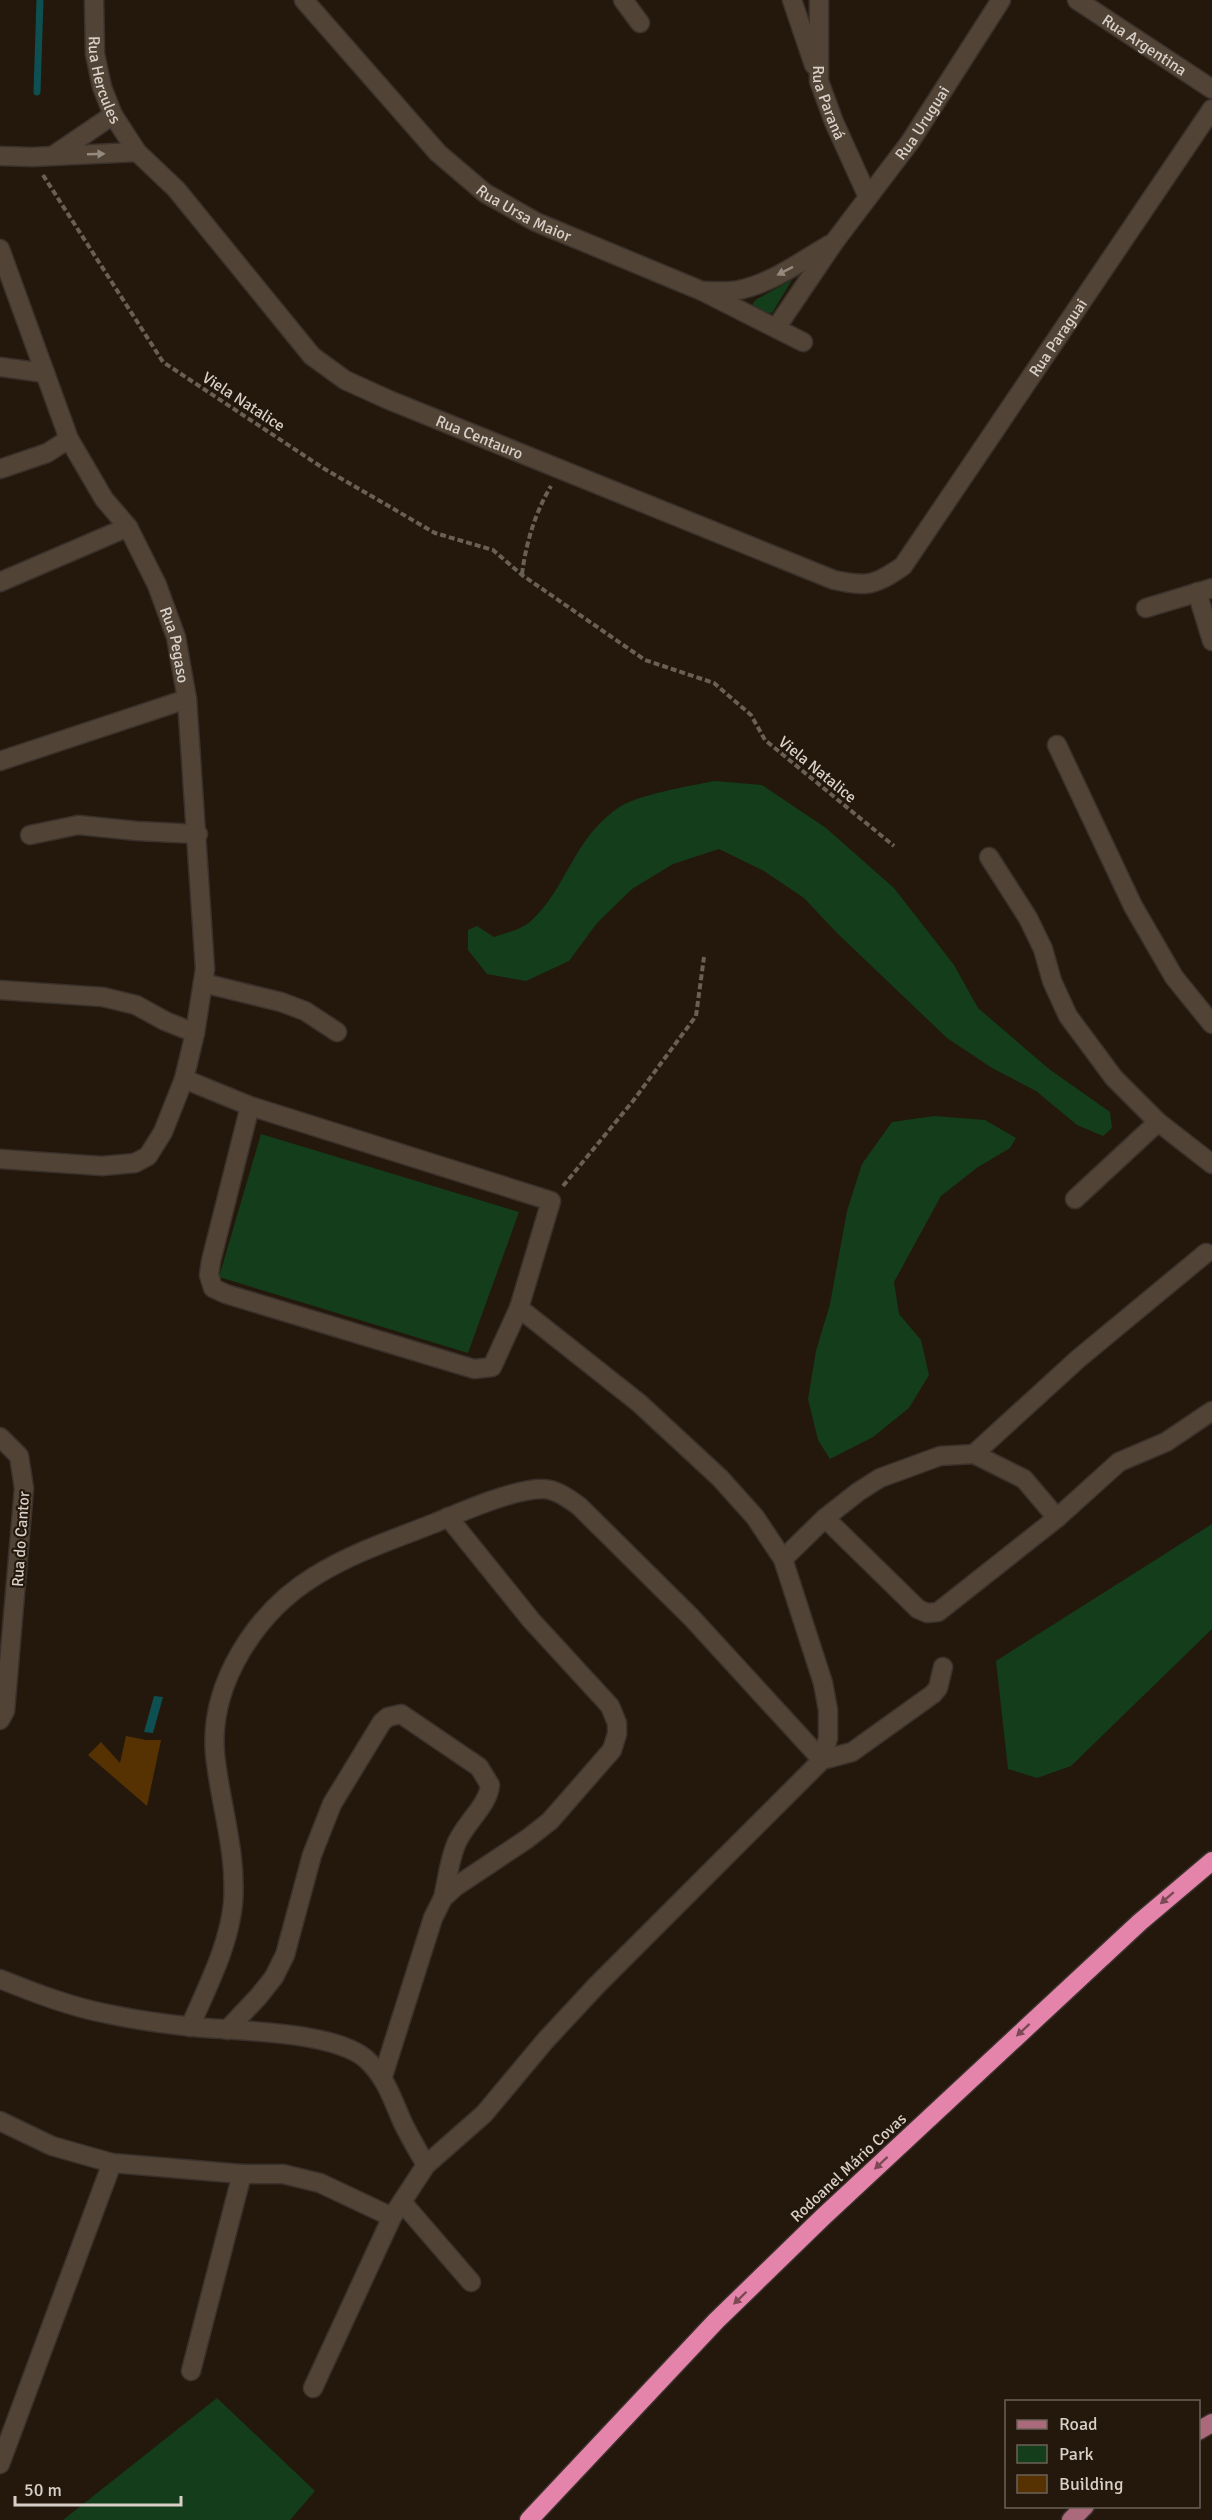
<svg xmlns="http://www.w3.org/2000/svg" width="1212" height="2520" viewBox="0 0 1212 2520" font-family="Signika,sans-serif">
<rect width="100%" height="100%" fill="#24180c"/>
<path fill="#133d1b" d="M 792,280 L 772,313 L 757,312 L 753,308 L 753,303 L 757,299 Z
M 714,781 L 762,785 L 826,828 L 894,888 L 954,965 L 978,1008 L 1049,1069 L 1110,1112 L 1112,1128 L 1103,1136 L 1077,1125 L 1036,1091 L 992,1068 L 947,1038 L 837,933 L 804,898 L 764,871 L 719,849 L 673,864 L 632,889 L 597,923 L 569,961 L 526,981 L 487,974 L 468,950 L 468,930 L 477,926 L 494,937 C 505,933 523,929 531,921 C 568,887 573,837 621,806 C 641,794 690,786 714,781 Z
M 934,1116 L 985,1120 L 1016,1138 L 1010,1148 L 978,1167 L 941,1196 L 894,1282 L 899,1314 L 921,1340 L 929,1375 L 909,1408 L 873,1437 L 830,1459 L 818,1440 L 808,1399 L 816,1351 L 830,1304 L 847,1211 L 862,1164 L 892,1122 Z
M 261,1134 L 519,1212 L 468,1353 L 219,1277 Z
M 1212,1524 L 1212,1629 L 1071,1766 L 1037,1778 L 1008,1769 L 996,1661 Z
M 217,2398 L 315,2491 L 290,2520 L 63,2520 Z"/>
<path fill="#0e4f52" d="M 154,1696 L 163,1697 L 153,1733 L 144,1732 Z"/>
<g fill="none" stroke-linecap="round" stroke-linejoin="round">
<path stroke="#0e4f52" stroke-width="7" d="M 37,92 L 40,0"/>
</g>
<path fill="#563203" d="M 126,1736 L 146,1740 L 161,1740 L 147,1806 L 88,1755 L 101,1742 L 120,1763 Z"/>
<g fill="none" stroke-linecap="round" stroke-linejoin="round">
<defs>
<g id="minor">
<path id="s1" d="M 94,0 L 95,54 L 102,87 L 113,115 L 137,152 L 176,189 L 312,356 L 345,380 L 389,400 L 834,580 C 868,587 874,586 903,566 L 1212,109"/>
<path id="s2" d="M 304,0 L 438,153 L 485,193 L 536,222 L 702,291 L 803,342"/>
<path d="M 623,0 L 640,23"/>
<path d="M 792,0 L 814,65"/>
<path id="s3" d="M 819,0 L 819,81 L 834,122 L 868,197"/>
<path id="s4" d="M 1077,0 L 1212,89"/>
<path d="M 54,155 L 113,115"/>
<path d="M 0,156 L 32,157 L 137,152"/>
<path id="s5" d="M 0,249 L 69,439 L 104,499 L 128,527 L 157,585 L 176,637 L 187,699 L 205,969 L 195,1033 L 184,1079 L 163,1132 L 148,1156 L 135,1163 L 102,1166 L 0,1159"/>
<path d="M 705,291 C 716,291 728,292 739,290 C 772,283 800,262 829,245"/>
<path id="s6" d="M 776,328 L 835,241 L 910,142 L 1001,0"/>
<path d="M 0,367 L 45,373"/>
<path d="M 0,469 L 47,453 L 69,439"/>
<path d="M 0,582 L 128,527"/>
<path d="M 1197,592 L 1212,641"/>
<path d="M 1146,608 L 1212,588"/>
<path d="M 1057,745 L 1133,906 L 1174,977 L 1212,1024"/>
<path d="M 0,761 L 187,699"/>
<path d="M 30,835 L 78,825 L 137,831 L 198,834"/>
<path d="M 989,857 L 1028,918 L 1043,949 L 1052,981 L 1068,1016 L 1114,1078 L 1158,1122 L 1212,1164"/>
<path d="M 203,983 L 281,1002 L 305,1011 L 337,1032"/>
<path d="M 0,990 L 103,997 L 136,1005 L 165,1021 L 195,1033"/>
<path d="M 184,1079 L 250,1106 L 551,1201 L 519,1308 L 492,1367 L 474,1369 L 226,1294 L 213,1288 L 209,1275 L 211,1261 L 250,1106"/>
<path d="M 1075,1199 L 1158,1122"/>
<path d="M 0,1437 L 19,1456 L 24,1488 L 5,1711 L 0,1720"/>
<path d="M 974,1454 L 1024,1479 L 1057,1518"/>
<path d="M 825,1518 L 918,1609 L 927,1613 L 938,1612 L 1057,1518 L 1119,1462 L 1166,1442 L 1212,1411"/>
<path d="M 783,1559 L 825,1518 L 858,1492 L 880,1478 L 940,1456 L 974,1454 L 1078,1359 L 1206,1253"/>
<path d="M 0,1979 C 35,1993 71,2007 108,2014 C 136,2020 165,2024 194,2027 C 237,2031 334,2031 366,2059 C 385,2076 392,2098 402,2121 C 409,2136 418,2151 426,2165"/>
<path d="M 190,2027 C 207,1987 229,1946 233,1903 C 237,1852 220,1804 215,1754 C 209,1684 256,1612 315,1576 C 352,1553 394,1539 435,1523 C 461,1512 516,1488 543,1489 C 556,1489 569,1499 579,1506 L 691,1617 L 822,1760 L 852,1752 L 933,1694 L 938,1688 L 943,1667"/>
<path d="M 227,2030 L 259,1996 L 274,1977 L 285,1955 L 312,1855 L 332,1804 L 382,1722 L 388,1717 L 401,1714 L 479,1767 L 490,1785 C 488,1807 462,1825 455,1847 C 449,1863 447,1881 443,1898"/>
<path d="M 383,2076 L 433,1918 L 443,1898 L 455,1887 L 527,1839 L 550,1821 L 612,1750 L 617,1734 L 617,1723 L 610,1706 L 531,1620 L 448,1517"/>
<path d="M 0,2121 L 52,2146 L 112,2163 L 242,2174 L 283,2174 L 320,2183 L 392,2217"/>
<path d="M 402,2202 L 471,2282"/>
<path d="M 191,2371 L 242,2174"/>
<path d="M 313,2388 L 392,2217 L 426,2165 L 484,2114 L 545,2041 L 597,1985 L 822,1760 L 828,1738 L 828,1710 L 823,1683 L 783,1559 L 755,1517 L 720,1478 L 639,1403 L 519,1308"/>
<path d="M 0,2464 L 112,2163"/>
</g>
<path id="major" d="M 1198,2431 L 1212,2423
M 1071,2520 L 1085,2506"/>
<path id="highway" d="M 529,2520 L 716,2321 L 823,2217 L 1140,1922 L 1212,1861"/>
</defs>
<use href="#minor" stroke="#3a312c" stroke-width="21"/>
<use href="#major" stroke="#3a312c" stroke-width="21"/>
<use href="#highway" stroke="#3a312c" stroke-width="21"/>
<path stroke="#695f54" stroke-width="4" stroke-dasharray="6 3" stroke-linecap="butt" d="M 43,175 L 163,362 L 323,468 L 435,533 L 493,550 L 522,575 L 645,660 L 714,683 L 751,715 L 765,740 L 894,846
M 522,574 C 526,543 535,513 551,486
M 563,1186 L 633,1101 L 696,1016 L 704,957"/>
<use href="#minor" stroke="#514436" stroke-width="18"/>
<use href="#major" stroke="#aa6a7c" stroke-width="18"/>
<use href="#highway" stroke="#e584aa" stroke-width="18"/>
</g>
<defs><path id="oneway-solid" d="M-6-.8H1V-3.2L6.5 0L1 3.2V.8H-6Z" transform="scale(1.5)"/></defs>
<g fill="#948a7f">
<use href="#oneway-solid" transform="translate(96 154) rotate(-2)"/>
<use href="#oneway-solid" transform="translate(785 271) rotate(153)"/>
</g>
<g fill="#7b4953">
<use href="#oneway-solid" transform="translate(1167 1898) rotate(139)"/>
<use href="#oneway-solid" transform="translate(1023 2030) rotate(137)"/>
<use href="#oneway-solid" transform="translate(881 2163) rotate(137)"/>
<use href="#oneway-solid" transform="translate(740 2298) rotate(136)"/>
</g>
<g text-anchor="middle" stroke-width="4.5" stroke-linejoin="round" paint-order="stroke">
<g font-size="16" fill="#d8d0c8" stroke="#24180c">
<text dy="6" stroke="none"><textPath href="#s4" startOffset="81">Rua Argentina</textPath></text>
<text dy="6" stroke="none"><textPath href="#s1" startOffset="81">Rua Hercules</textPath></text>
<text dy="6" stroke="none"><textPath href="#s3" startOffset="104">Rua Paraná</textPath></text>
<text dy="6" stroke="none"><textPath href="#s6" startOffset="252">Rua Uruguai</textPath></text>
<text dy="6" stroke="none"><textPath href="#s2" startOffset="309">Rua Ursa Maior</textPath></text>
<text dy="6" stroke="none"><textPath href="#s1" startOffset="1350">Rua Paraguai</textPath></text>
<text transform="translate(244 401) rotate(33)" y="6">Viela Natalice</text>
<text dy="6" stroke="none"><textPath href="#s1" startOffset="618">Rua Centauro</textPath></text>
<text dy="6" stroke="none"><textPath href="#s5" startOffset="436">Rua Pegaso</textPath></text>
<text transform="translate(818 769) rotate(39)" y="6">Viela Natalice</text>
<text transform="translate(20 1539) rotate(-86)" y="6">Rua do Cantor</text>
<text transform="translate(848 2167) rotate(-43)" y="6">Rodoanel Mário Covas</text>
</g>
</g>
<rect x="1005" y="2400" width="195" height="108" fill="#24180c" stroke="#6c6257" stroke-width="1.5"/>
<rect x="1017" y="2420" width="30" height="9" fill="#aa6a7c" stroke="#6c6257" stroke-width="1.5"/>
<text x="1059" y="2430" font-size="18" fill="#d8d0c8">Road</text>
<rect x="1017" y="2445" width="30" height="18" fill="#133d1b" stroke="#6c6257" stroke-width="1.5"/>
<text x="1059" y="2460" font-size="18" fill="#d8d0c8">Park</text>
<rect x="1017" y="2475" width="30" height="18" fill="#563203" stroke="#6c6257" stroke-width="1.5"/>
<text x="1059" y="2490" font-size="18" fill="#d8d0c8">Building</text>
<path d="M15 2496v9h166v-9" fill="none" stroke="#d8d0c8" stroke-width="3"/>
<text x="24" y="2496" font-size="18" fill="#d8d0c8" stroke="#24180c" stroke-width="4.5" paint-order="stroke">50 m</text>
</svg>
